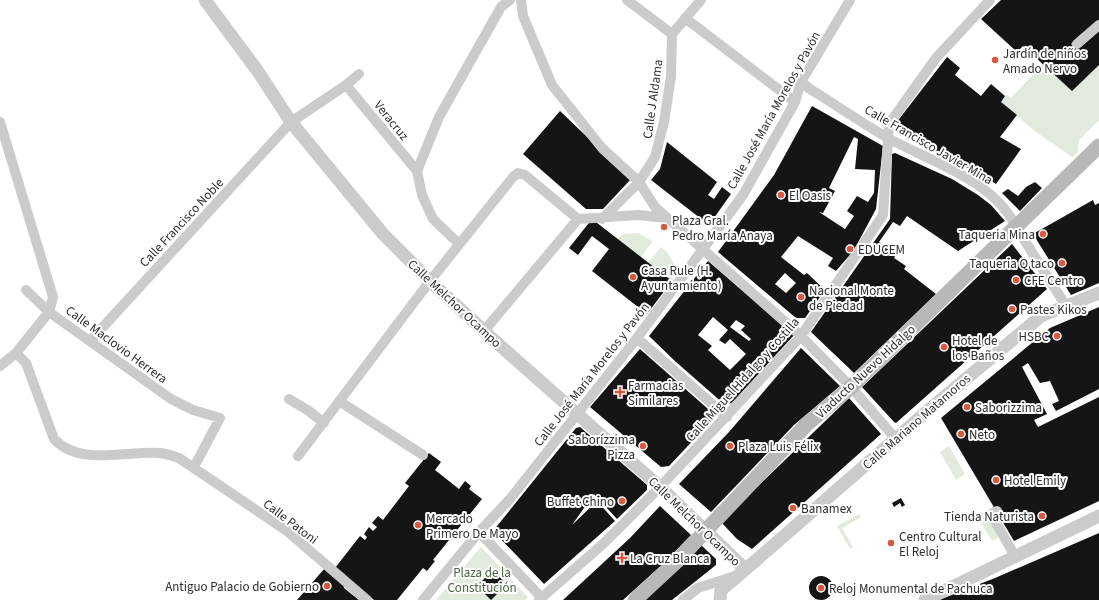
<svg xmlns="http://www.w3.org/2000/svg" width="1099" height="600" viewBox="0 0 1099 600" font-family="'Source Sans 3',sans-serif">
<rect width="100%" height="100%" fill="#fff"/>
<path fill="#e1eadd" d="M 1043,64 L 1099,65 L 1099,120 L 1079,140 L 1078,152 L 1072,157 L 1036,132 L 1001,102 L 1006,94 L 1011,98 Z
M 637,233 L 653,241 L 641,257 L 617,239 L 624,234 Z
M 661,247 C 672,256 678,267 672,281 L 648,263 Z
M 949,446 L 965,474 L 956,480 L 940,452 Z
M 986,511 L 1001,536 L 992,541 L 977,516 Z
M 859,514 L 861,517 L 842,528 L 853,547 L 850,549 L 837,526 Z
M 481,547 L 528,597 L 525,600 L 436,600 Z"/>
<path fill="#151515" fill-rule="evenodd" d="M 1001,0 L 1099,0 L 1099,20 L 1071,44 L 1077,49 L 1099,31 L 1099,65 L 1072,91 L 1023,46 L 1017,52 L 981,19 Z
M 947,57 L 960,68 L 955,75 L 981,96 L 991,84 L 1005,96 L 1001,102 L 1017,115 L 1000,137 L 1021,149 L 996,184 L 984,176 L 898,134 L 896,123 Z
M 812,106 L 883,146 L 876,209 L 854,250 L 836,271 L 828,266 L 833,258 L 798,236 L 781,257 L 804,275 L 807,273 L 825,290 L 805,318 L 796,318 L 718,252 L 774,175 ZM 854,137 L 858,139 L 855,169 L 875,170 L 874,193 L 868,202 L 857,196 L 847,211 L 854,216 L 845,229 L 819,212 L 823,213 L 835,191 L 829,188 ZM 785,273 L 796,283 L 786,293 L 775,284 Z
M 560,111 L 631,179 L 603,209 L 586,209 L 523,154 Z
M 667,142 L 717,182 L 708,195 L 714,199 L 722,187 L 731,194 L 709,225 L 651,180 L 660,169 Z
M 895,153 L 952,179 L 978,195 L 991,205 L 1005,221 L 958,251 L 907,216 L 900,226 L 893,222 L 879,242 L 896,254 L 894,258 L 906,266 L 904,269 L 936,294 L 854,373 L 811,332 L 890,219 L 892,154 Z
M 1035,182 L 1042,188 L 1020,211 L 1002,193 L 1008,189 L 1018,196 L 1026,187 Z
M 1093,200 L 1095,205 L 1099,203 L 1099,283 L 1071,295 L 1033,234 Z
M 592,219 L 672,281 L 647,314 L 592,271 L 609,249 L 592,236 L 578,255 L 569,248 Z
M 1012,244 L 1047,289 L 896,423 L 894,422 L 862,387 Z
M 708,261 L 794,335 L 732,403 L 724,404 L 676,362 L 649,336 ZM 713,317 L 728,330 L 719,340 L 725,344 L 730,339 L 746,354 L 730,370 L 708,350 L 712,346 L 698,335 ZM 736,320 L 745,326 L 741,330 L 751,339 L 749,341 L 730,327 Z
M 1099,307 L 1099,389 L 1056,411 L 1052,404 L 1059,401 L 1050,381 L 1040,383 L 1028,363 L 1022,367 L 1047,414 L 1034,420 L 1038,427 L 1099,397 L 1099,501 L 1014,541 L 941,418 L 1050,328 Z
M 801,348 L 840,386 L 794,425 L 711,512 L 679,484 L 729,432 Z
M 640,349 L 716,416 L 669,466 L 661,467 L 590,407 Z
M 849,398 L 881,434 L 752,549 L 737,539 L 721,522 Z
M 580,427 L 647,485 L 647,490 L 617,519 L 594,494 L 572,525 L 597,501 L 615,521 L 544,584 L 493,531 L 576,428 Z
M 429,453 L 441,462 L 435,470 L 459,489 L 465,481 L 471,486 L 469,489 L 482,499 L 433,560 L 435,561 L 427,571 L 423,568 L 397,600 L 374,600 L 335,568 L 360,536 L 365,540 L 367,537 L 364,534 L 369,527 L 373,531 L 377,527 L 372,523 L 378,516 L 383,520 L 409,486 L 405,483 Z
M 901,498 L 905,505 L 902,507 L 900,503 L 894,507 L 892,503 Z
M 660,506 L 691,535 L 664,563 L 623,600 L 563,600 L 630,538 Z
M 1099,533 L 1099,600 L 939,600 L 995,578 Z
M 701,545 L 716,559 L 716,565 L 672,600 L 642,600 Z
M 325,568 L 343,583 L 344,588 L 359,600 L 297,600 Z
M 489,574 L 497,574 L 503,581 L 502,589 L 491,600 L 477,586 Z
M809 588a12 12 0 1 1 24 0a12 12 0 1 1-24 0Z"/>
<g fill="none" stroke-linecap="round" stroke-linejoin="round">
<path stroke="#cbcbcb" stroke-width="10" d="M 521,0 L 523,16 L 552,85 L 602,148 L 639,182 L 655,207 L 801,336 L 851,387 L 896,439
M 627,0 L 672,34
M 685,18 L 795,102
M 1077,44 L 1099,25
M 801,82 L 810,89 C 836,105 862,123 888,138 C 931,162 994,180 1016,227 L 1066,306
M 346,85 L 417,171 L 422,195 L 433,219 L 459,244
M 0,122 L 53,297 L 49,312 L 16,353 L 0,366
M 417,171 L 439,117 L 501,7 L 510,0
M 602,219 L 639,182 L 655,157 L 664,122 L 671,76 L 672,34 L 701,0
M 26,290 L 49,312 L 171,399 L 193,410 L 220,418 L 194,467
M 484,331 L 578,219 L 638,215 L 667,218
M 637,338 L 727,417
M 91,340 L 291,122 L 346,85 L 359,74
M 16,353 L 26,363 L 54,439 C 80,467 127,450 161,453 C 167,454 173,456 179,458 L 287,531 L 367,600
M 289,399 L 309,411 L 324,423
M 339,401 L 423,455
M 298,456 L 430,281 L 513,177 L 518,173 L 525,175 L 578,219
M 997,511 L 991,514 L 1015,556
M 479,532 L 542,598
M 423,600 L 479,532 L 510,499 L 637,338 L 743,195 L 795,102 L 801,82 L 850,0
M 539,600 L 603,544 L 660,487 L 801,336 L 883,215 L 889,124 L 936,58 L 990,0
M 683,600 L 698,588 L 735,576"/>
<path stroke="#cbcbcb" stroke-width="13" d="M 205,0 L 257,70 L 291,122 L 383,234 L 430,281 L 496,342 L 660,487 L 745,569
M 720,600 L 721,590 L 739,575 L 930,409 L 1041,316 L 1099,293
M 925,600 L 1099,516"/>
<path stroke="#b8b8b8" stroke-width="15" d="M 635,600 L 677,561 L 807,424 L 851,387 L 1099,146"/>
</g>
<g fill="#d55a40" stroke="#fff" stroke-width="1.5">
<circle cx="995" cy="60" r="4"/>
<circle cx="781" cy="195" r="4"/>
<circle cx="664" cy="227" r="4"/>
<circle cx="1043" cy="234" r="4"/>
<circle cx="850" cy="249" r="4"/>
<circle cx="1062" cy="263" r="4"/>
<circle cx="633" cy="277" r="4"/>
<circle cx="1016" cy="280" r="4"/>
<circle cx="801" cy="297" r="4"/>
<circle cx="1012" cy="309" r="4"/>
<circle cx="1057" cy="336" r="4"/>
<circle cx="944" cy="347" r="4"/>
<path d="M618 386h4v4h4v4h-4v4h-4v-4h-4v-4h4z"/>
<circle cx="967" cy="407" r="4"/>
<circle cx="961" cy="434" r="4"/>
<circle cx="643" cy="446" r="4"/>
<circle cx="730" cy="446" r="4"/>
<circle cx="996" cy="480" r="4"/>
<circle cx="622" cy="501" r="4"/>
<circle cx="793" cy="508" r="4"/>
<circle cx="1042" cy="516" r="4"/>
<circle cx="418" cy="525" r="4"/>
<circle cx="891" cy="543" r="4"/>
<path d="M620 552h4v4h4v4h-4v4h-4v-4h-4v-4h4z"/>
<circle cx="327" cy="586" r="4"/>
<circle cx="821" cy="588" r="4"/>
</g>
<g text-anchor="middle" stroke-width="4" stroke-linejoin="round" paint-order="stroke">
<g font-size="13" fill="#2e2e2e" stroke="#fff" text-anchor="start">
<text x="1003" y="58">Jardín de niños<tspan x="1003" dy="15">Amado Nervo</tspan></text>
<text x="789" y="200">El Oasis</text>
<text x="672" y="225">Plaza Gral.<tspan x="672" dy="15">Pedro María Anaya</tspan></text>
<text x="1035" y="239" text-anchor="end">Taqueria Mina</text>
<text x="858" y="254">EDUCEM</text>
<text x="1054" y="268" text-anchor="end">Taqueria Q taco</text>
<text x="641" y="275">Casa Rule (H.<tspan x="641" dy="15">Ayuntamiento)</tspan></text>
<text x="1024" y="285">CFE Centro</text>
<text x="809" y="295">Nacional Monte<tspan x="809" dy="15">de Piedad</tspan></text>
<text x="1020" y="314">Pastes Kikos</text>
<text x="1049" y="341" text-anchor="end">HSBC</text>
<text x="952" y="345">Hotel de<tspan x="952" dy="15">los Baños</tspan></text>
<text x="628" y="390">Farmacias<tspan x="628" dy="15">Similares</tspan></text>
<text x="975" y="412">Saborizzima</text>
<text x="969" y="439">Neto</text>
<text x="635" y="444" text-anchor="end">Saborízzima<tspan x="635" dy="15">Pizza</tspan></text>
<text x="738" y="451">Plaza Luis Félix</text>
<text x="1004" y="485">Hotel Emily</text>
<text x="614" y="506" text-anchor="end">Buffet Chino</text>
<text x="801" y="513">Banamex</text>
<text x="1034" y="521" text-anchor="end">Tienda Naturista</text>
<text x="426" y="523">Mercado<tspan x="426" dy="15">Primero De Mayo</tspan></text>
<text x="899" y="541">Centro Cultural<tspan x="899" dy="15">El Reloj</tspan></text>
<text x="630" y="563">La Cruz Blanca</text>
<text x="319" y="591" text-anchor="end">Antiguo Palacio de Gobierno</text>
<text x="829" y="593">Reloj Monumental de Pachuca</text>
</g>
<g font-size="13" fill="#2e2e2e" stroke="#fff">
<text transform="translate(652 99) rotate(-82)" y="5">Calle J Aldama</text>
<text transform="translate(773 110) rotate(-61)" y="5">Calle José María Morelos y Pavón</text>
<text transform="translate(392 120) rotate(51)" y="5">Veracruz</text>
<text transform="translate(929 144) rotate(30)" y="5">Calle Francisco Javier Mina</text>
<text transform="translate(181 222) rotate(-47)" y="5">Calle Francisco Noble</text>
<text transform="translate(455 303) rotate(43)" y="5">Calle Melchor Ocampo</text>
<text transform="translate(117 344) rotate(36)" y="5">Calle Maclovio Herrera</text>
<text transform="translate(865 371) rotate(-43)" y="5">Viaducto Nuevo Hidalgo</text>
<text transform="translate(591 374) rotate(-52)" y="5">Calle José María Morelos y Pavón</text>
<text transform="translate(742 379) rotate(-48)" y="5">Calle Miguel Hidalgo y Costilla</text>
<text transform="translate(916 421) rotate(-41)" y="5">Calle Mariano Matamoros</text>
<text transform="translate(291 521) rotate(37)" y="5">Calle Patoni</text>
<text transform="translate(695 521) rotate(44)" y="5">Calle Melchor Ocampo</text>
</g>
<g font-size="13" fill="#48653f" stroke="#fff">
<text x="482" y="577">Plaza de la<tspan x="482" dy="15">Constitución</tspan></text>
</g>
</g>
</svg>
